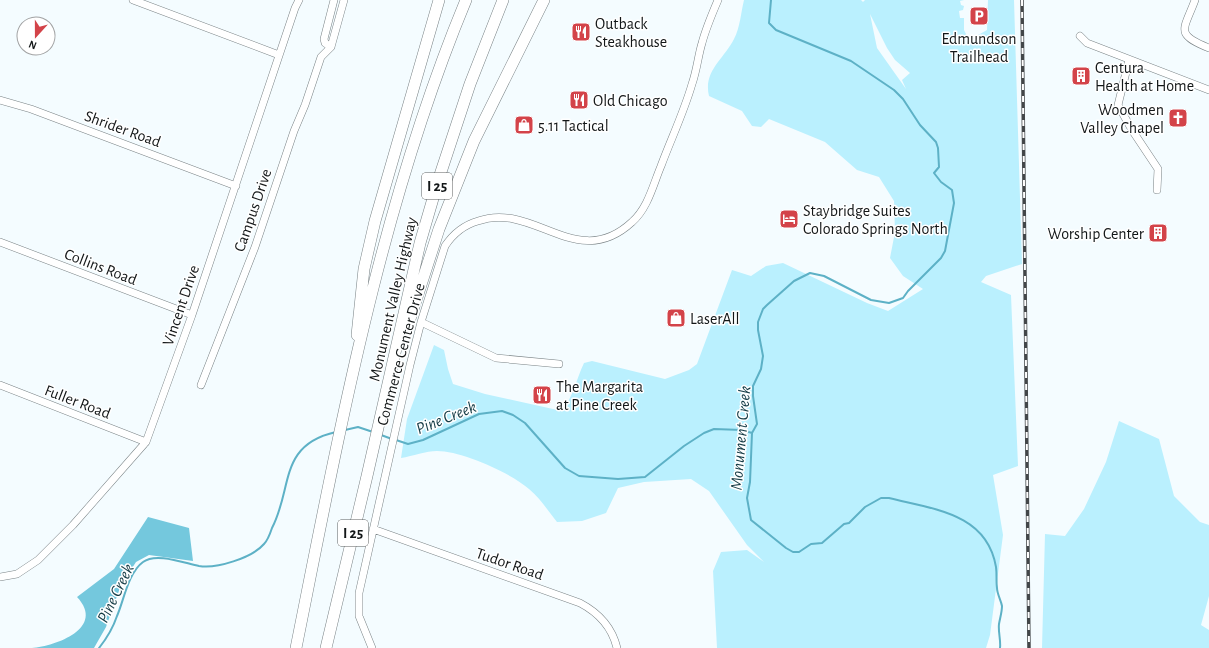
<svg xmlns="http://www.w3.org/2000/svg" width="1209" height="648" viewBox="0 0 1209 648" font-family="'Alegreya Sans',sans-serif">
<rect width="100%" height="100%" fill="#f4fcff"/>
<path fill="#baf0fe" fill-rule="evenodd" d="M 744,0 L 861,0 L 863,2 L 865,0 L 964,0 L 960,1 L 961,5 L 964,6 L 963,10 L 959,11 L 960,18 L 964,18 L 964,30 L 969,40 L 987,30 L 988,0 L 1014,0 L 1022,264 L 986,276 L 981,282 L 1011,295 L 1018,466 L 993,475 L 1003,535 L 990,635 L 986,648 L 717,648 L 713,571 L 721,552 L 747,550 L 764,562 L 747,545 L 709,491 L 691,479 L 644,482 L 618,488 L 606,513 L 582,521 L 557,522 C 548,511 540,498 529,489 C 511,473 462,451 437,451 C 426,451 413,456 401,458 L 407,419 L 434,345 L 444,350 L 448,369 L 453,384 L 485,394 L 562,411 C 573,397 576,380 584,363 L 592,361 L 665,379 L 689,370 L 697,364 L 732,270 L 751,276 L 766,266 L 783,263 L 867,303 L 888,311 L 923,289 L 903,276 L 890,258 L 895,232 L 894,201 L 879,177 L 857,170 L 825,142 L 769,119 L 761,127 L 752,126 L 742,111 L 709,96 C 703,71 724,59 734,39 C 740,28 741,12 744,0 ZM 870,14 L 887,48 L 895,60 L 910,73 L 902,80 L 906,89 L 877,48 Z
M 1119,421 L 1159,439 L 1174,496 L 1200,522 L 1209,525 L 1209,596 L 1201,625 L 1209,630 L 1209,648 L 1042,648 L 1045,534 L 1065,536 L 1084,509 L 1106,462 Z"/>
<path fill="#74c8dd" d="M 148,517 L 189,528 L 193,561 L 149,555 L 136,562 L 121,585 L 106,627 L 94,648 L 32,648 C 56,646 106,628 77,597 L 114,569 Z"/>
<g fill="none" stroke-linecap="round" stroke-linejoin="round">
<path stroke="#5db1c6" stroke-width="2" d="M 771,0 L 769,23 L 776,30 L 851,61 L 894,90 L 903,99 L 920,125 L 936,142 L 938,148 L 939,167 L 934,173 L 941,182 L 952,190 L 954,203 L 945,251 L 941,258 L 908,291 L 903,298 L 889,303 L 871,300 L 824,276 L 810,273 L 794,281 L 767,305 L 763,309 L 758,322 L 758,330 L 763,356 L 761,369 L 753,386 L 753,396 L 757,424 L 752,433 L 750,482 L 747,498 L 751,520 L 786,548 L 793,552 L 799,552 L 811,544 L 822,543 L 844,524 L 849,523 L 865,507 L 881,498 L 889,498 C 933,509 987,513 996,567 C 997,574 996,581 997,588 C 997,594 1001,600 1002,606 C 1002,612 1000,618 999,624 C 998,632 1001,640 1000,648
M 345,430 L 358,427 L 373,432
M 381,435 L 392,439
M 396,440 L 408,444 L 423,440 L 479,414 L 502,411 L 513,415 L 525,423 L 565,468 L 579,476 L 618,479 L 645,477 L 684,446 L 704,433 L 714,429 L 742,430 L 752,433
M 99,648 C 107,638 113,628 117,616 C 124,600 128,573 143,562 C 156,552 184,563 199,566 C 216,569 252,558 264,544 C 268,540 270,534 272,528 C 293,488 278,445 336,432"/>
<defs>
<path id="minor" d="M 133,0 L 279,55
M 1195,0 C 1184,30 1174,34 1209,48
M 1080,36 L 1087,43 L 1209,90
M 331,47 L 325,43 L 324,39 L 334,0
M 1129,60 L 1118,105 L 1132,130 L 1158,169 L 1157,190
M 0,100 L 31,109 L 236,186
M 0,242 L 192,315
M 421,322 L 496,358 L 559,364
M 0,385 L 146,442
M 201,385 L 255,247 L 294,131 L 305,105 L 321,57 L 331,47 L 344,0
M 373,529 L 580,603 C 599,613 612,627 617,648
M 0,577 L 17,574 L 38,560 L 73,525 L 146,442 L 192,315 L 295,8 L 299,0
M 372,648 L 359,616 L 359,593 L 410,365 L 421,322 L 445,246 C 453,234 464,225 478,221 C 534,201 577,273 632,222 C 648,208 653,185 661,166 C 671,139 684,112 692,84 C 697,70 698,56 702,43 C 706,28 712,14 718,0"/>
<path id="highway" d="M 409,322 L 439,229 L 474,141 L 544,0
M 357,335 L 364,269 L 375,221 L 439,0
M 296,648 C 340,429 380,207 466,0
M 326,648 L 367,476 L 420,243 L 439,178 L 470,84 L 503,0"/>
</defs>
<use href="#minor" stroke="#7a8386" stroke-width="8"/>
<use href="#highway" stroke="#7a8386" stroke-width="12"/>
<use href="#minor" stroke="#fff" stroke-width="7"/>
<use href="#highway" stroke="#fff" stroke-width="11"/>
<defs>
<path id="rail" d="M 1022,0 L 1029,648"/>
</defs>
<use href="#rail" stroke="#424648" stroke-width="3.5"/>
<use href="#rail" stroke="#fff" stroke-width="2" stroke-dasharray="6" stroke-linecap="butt"/>
</g>
<defs>
<symbol id="parking-square" viewBox="-11 -11 22 22"><rect x="-9" y="-9" width="18" height="18" rx="4" fill="#d34349" stroke="#fff"/><path d="M-3.5-5.5H1a3.5 3.5 0 0 1 0 7H-1V5.5H-3.5ZM-1-3.4V-.6H.8a1.4 1.4 0 0 0 0-2.8Z" fill="#fff"/></symbol>
<symbol id="restaurant-square" viewBox="-11 -11 22 22"><rect x="-9" y="-9" width="18" height="18" rx="4" fill="#d34349" stroke="#fff"/><path d="M-5-6h1v4h1v-4h1v4h1v-4h1v5L-1.5 .5V6h-2V.5L-5-1ZM5-6V6H3V1.5H1.5Q1.5-4 5-6Z" fill="#fff"/></symbol>
<symbol id="building-square" viewBox="-11 -11 22 22"><rect x="-9" y="-9" width="18" height="18" rx="4" fill="#d34349" stroke="#fff"/><path d="M-4-6H4V6H1V3H-1V6H-4ZM-2.5-4.3h1.7v1.8h-1.7ZM.8-4.3h1.7v1.8H.8ZM-2.5-1h1.7V.8h-1.7ZM.8-1h1.7V.8H.8Z" fill="#fff"/></symbol>
<symbol id="church-square" viewBox="-11 -11 22 22"><rect x="-9" y="-9" width="18" height="18" rx="4" fill="#d34349" stroke="#fff"/><path d="M-1.2-6h2.4v3.5h3.3v2.4h-3.3V6h-2.4V-.1h-3.3v-2.4h3.3Z" fill="#fff"/></symbol>
<symbol id="shop-square" viewBox="-11 -11 22 22"><rect x="-9" y="-9" width="18" height="18" rx="4" fill="#d34349" stroke="#fff"/><path d="M-5-2.5h2.3a2.7 3.5 0 0 1 5.4 0H5L5.5 6h-11ZM-1.5-2.5h3a1.5 2.3 0 0 0-3 0Z" fill="#fff"/></symbol>
<symbol id="hotel-square" viewBox="-11 -11 22 22"><rect x="-9" y="-9" width="18" height="18" rx="4" fill="#d34349" stroke="#fff"/><path d="M-6-4.5h1.5V1H6V5H4.5V3h-9V5H-6ZM-4 0a1.8 1.8 0 1 1 3.6 0ZM.5 0V-2.5h3Q6-2.5 6 0Z" fill="#fff"/></symbol>
</defs>
<g fill-rule="evenodd">
<use href="#parking-square" x="968" y="5" width="22" height="22"/>
<use href="#restaurant-square" x="570" y="21" width="22" height="22"/>
<use href="#building-square" x="1070" y="65" width="22" height="22"/>
<use href="#restaurant-square" x="568" y="89" width="22" height="22"/>
<use href="#church-square" x="1167" y="107" width="22" height="22"/>
<use href="#shop-square" x="513" y="114" width="22" height="22"/>
<use href="#hotel-square" x="778" y="208" width="22" height="22"/>
<use href="#building-square" x="1147" y="222" width="22" height="22"/>
<use href="#shop-square" x="665" y="307" width="22" height="22"/>
<use href="#restaurant-square" x="531" y="384" width="22" height="22"/>
</g>
<g text-anchor="middle" stroke-width="3" stroke-linejoin="round" paint-order="stroke">
<g fill="#fff" stroke="#5a5d5d" stroke-width="1">
<rect x="422" y="173" width="30" height="26" rx="3"/>
<rect x="338" y="520" width="30" height="26" rx="3"/>
</g>
<g font-size="15" font-weight="bold" fill="#131718">
<text x="437" y="191">I 25</text>
<text x="353" y="538">I 25</text>
</g>
<g font-size="16" fill="#131718" stroke="#fff" text-anchor="start">
<text x="595" y="29">Outback<tspan x="595" dy="18">Steakhouse</tspan></text>
<text x="979" y="44" text-anchor="middle">Edmundson<tspan x="979" dy="18">Trailhead</tspan></text>
<text x="1095" y="73">Centura<tspan x="1095" dy="18">Health at Home</tspan></text>
<text x="593" y="106">Old Chicago</text>
<text x="1164" y="115" text-anchor="end">Woodmen<tspan x="1164" dy="18">Valley Chapel</tspan></text>
<text x="538" y="131">5.11 Tactical</text>
<text x="803" y="216">Staybridge Suites<tspan x="803" dy="18">Colorado Springs North</tspan></text>
<text x="1144" y="239" text-anchor="end">Worship Center</text>
<text x="690" y="324">LaserAll</text>
<text x="556" y="392">The Margarita<tspan x="556" dy="18">at Pine Creek</tspan></text>
</g>
<g font-size="16" fill="#131718" stroke="#fff">
<text transform="translate(123 128) rotate(20)" y="6">Shrider Road</text>
<text transform="translate(252 210) rotate(-71)" y="6">Campus Drive</text>
<text transform="translate(101 266) rotate(21)" y="6">Collins Road</text>
<text transform="translate(392 299) rotate(-77)" y="6">Monument Valley Highway</text>
<text transform="translate(180 305) rotate(-71)" y="6">Vincent Drive</text>
<text transform="translate(400 354) rotate(-75)" y="6">Commerce Center Drive</text>
<text transform="translate(78 401) rotate(21)" y="6">Fuller Road</text>
<text transform="translate(510 563) rotate(19)" y="6">Tudor Road</text>
</g>
<g font-size="17" font-style="italic" fill="#153c46" stroke="#fff">
<text transform="translate(446 417) rotate(-22)" y="6">Pine Creek</text>
<text transform="translate(740 438) rotate(-85)" y="6">Monument Creek</text>
<text transform="translate(115 593) rotate(-64)" y="6">Pine Creek</text>
</g>
</g>
<g transform="translate(36 36) rotate(201)"><circle r="19" fill="#ffffff" stroke="#a1a2a3"/>
<path d="M0-3L7 15L0 10L-7 15Z" fill="#d34349"/>
<text y="-6" font-size="11" font-weight="bold" text-anchor="middle" fill="#131718">N</text>
</g>
</svg>
